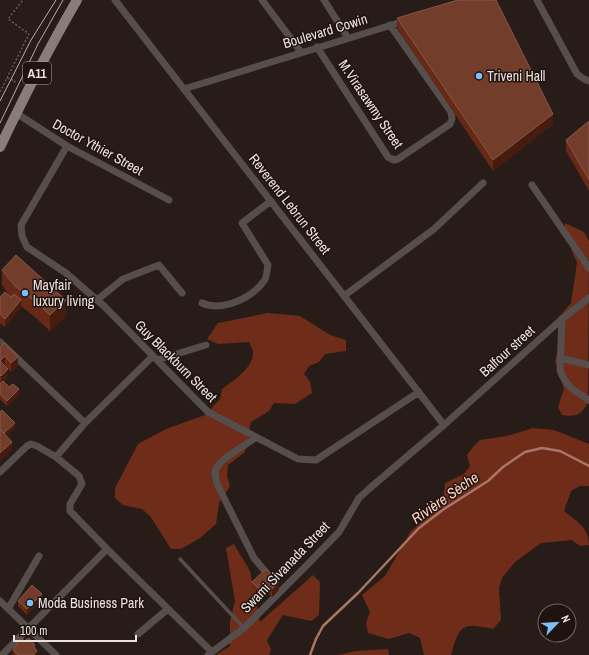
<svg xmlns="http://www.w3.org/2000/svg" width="589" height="655" viewBox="0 0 589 655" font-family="'Archivo Narrow',sans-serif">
<rect width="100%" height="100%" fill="#281c18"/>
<path fill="#6f2d19" d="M 565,223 L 584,232 L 589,241 L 588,403 C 580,415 577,417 562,415 L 558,407 L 564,389 L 555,361 L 561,338 L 558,318 L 571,303 L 577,263 L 565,234 Z
M 268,313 L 300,316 L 330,335 L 346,340 L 346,351 L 325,354 L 319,362 L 309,366 L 304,374 L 310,382 L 312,393 L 295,404 L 274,403 L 269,411 L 251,422 L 245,452 L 228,465 L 227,476 L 230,486 L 219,503 L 216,524 L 200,538 L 181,549 L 171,549 L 150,516 L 142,509 L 123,505 L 115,498 L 115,488 L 138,444 L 166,429 L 205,415 L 220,399 L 222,389 C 233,381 255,367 253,351 C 252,348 250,344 249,342 L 218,344 L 207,339 L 218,323 Z
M 533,428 L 554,430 L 589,444 L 589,486 L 580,486 L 571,491 L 564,511 C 576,521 589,527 589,545 L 580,546 L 572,540 L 541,543 L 515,562 L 502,578 L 499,588 L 501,620 L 493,629 C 462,623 460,624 451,655 L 424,655 L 420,638 L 409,633 L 389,639 L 368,633 L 366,623 L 370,612 L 362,595 L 385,576 L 411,531 L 443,504 L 445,483 L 464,474 L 470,466 L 467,455 L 473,447 L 480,440 L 507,436 Z
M 234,544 L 250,571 L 260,622 L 313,575 L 320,582 L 319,615 L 311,621 L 283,615 L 267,640 L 271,650 L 269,655 L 216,655 L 230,646 L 230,621 L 235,601 L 226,548 Z
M 388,649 L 389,655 L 338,655 L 356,651 Z"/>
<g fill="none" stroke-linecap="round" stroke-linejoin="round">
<path stroke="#a87567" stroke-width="2.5" d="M 310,655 L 316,639 L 323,626 L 358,593 L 419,528 L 444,509 L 488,481 L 503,467 L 525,452 L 542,448 L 560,451 L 589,466"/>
<path stroke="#675c59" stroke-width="1.5" stroke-dasharray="2 2" stroke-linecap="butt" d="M 7,78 L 29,34 L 8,19 L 23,0
M 0,92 L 7,78 L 15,81 L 14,83"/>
<path stroke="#554e4c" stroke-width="3.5" d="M 180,559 L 244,628"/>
<path stroke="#554e4c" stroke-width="7" d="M 115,0 L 444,425
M 262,0 L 301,52
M 324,0 L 348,38
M 537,0 L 577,74 L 584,79 L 589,81
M 317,47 L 388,157 L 394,160 L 398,159 L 450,124 L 452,119 L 451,112 L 390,25
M 184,89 L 405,21
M 16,113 L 67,146 L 169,200
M 67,146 L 21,225 L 22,236 L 27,247 L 66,273 L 105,307 L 208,412 L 298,459 L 316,460 L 419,392
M 532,185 L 589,268
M 344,296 L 434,229 L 483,183
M 97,300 L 123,279 L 159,265 L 182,293
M 202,303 C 222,312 252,298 264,281 C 267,277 267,270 268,265 L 242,223 L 271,201
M 562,319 L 560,370 C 565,386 576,392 589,400
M 0,342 L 85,423
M 561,358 L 589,365
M 157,360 L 206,345
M 255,438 C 246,445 222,458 217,467 C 213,473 216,480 218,486 L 254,558 L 270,577
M 56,457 L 85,423 L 153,356
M 0,472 L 27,446 L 31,444 L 37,446 L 56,457 L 79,476 L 82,484 L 70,504 L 70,511 L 107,549 L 212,652
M 0,601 L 56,655
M 8,609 L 39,556
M 138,634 L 168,609
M 2,655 L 107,549
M 208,655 L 244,628 L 307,565 L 339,532 L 359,498 L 370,488 L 444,425 L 562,319 L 589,298"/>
<path stroke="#8a7c78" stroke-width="10" d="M 0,147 C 24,97 49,48 77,0"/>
<path stroke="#b6acaa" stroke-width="1" d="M 0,101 L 31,40 L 56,0
M 0,123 L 38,44 L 63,0"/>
</g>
<path fill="#652916" d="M 397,18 L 553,124 L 493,171 L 397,28 Z
M 589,121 L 589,191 L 566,151 L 566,140 Z
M 2,270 L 66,316 L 50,331 L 36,318 L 21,306 L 21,308 L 5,327 L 0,323 L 0,297 L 11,297 L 2,285 Z
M 0,341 L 1,346 L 18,366 L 11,372 L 5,365 L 4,365 L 8,377 L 4,382 L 9,387 L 19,395 L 7,406 L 0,399 Z
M 266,569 L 279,590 L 272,597 L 268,593 L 261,600 L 252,590 L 252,582 Z
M 42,599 L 27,615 L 18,606 L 18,601 Z
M 24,641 L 35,649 L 37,655 L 13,655 L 13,650 Z"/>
<path fill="#471b0e" d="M 553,114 L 553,124 L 493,171 L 493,160 Z
M 21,300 L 21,308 L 5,327 L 5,319 Z
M 66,300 L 66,316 L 50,331 L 50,315 Z
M 5,356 L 5,365 L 0,369 L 0,361 Z
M 18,357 L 18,366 L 11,372 L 11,363 Z
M 8,369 L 8,377 L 1,384 L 1,376 Z
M 19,389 L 19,395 L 7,406 L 7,401 Z
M 15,423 L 15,429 L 4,439 L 4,433 Z
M 12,442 L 12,450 L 0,461 L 0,453 Z
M 279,582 L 279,590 L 272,597 L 272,589 Z
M 268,585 L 268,593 L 261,600 L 261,591 Z
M 42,594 L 42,599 L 27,615 L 27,609 Z
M 37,651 L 37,655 L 33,655 Z"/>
<path fill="#733d2c" stroke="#865648" d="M 458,0 L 496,0 L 553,114 L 493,160 L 397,18 Z
M 589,121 L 589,180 L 566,140 Z
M 16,255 L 66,300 L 50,315 L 36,302 L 15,286 L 2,270 Z
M 5,292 L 11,297 L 14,294 L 21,300 L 5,319 L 0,314 L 0,297 Z
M 4,343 L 18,357 L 11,363 L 5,356 L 0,361 L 8,369 L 1,376 L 0,375 L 0,347 Z
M 3,381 L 9,387 L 13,384 L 19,389 L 7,401 L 0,394 L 0,384 Z
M 2,410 L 15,423 L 4,433 L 0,429 L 0,412 Z
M 0,429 L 12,442 L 0,453 Z
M 266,569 L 279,582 L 272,589 L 268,585 L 261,591 L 252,582 Z
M 32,585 L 42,594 L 27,609 L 18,601 Z
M 22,638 L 24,641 L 29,638 L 35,645 L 34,647 L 37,651 L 33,655 L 18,655 L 13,650 Z"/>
<g fill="#7dbef9" stroke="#1f130f" stroke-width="1.5">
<circle cx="479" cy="76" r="4"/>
<circle cx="25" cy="293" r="4"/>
<circle cx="30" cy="603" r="4"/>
</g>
<g text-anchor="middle" stroke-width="3" stroke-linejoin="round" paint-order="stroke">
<rect fill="#1f130f" stroke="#ada3a1" stroke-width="1" x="23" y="62" width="28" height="22" rx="3"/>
<g font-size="13" font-weight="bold" fill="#eae1df">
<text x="37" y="78">A11</text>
</g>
<g font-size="14" fill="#eae1df" stroke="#1f130f">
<text transform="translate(325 31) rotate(-17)" y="5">Boulevard Cowin</text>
<text transform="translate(371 104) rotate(56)" y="5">M.Virasawmy Street</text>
<text transform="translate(98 147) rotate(29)" y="5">Doctor Ythier Street</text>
<text transform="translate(290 204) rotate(52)" y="5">Reverend Lebrun Street</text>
<text transform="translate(507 351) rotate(-42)" y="5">Balfour street</text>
<text transform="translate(176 361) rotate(45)" y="5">Guy Blackburn Street</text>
<text transform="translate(285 567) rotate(-46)" y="5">Swami Sivanada Street</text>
</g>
<g font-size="14" fill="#eae1df" stroke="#1f130f" text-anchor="start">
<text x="487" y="81">Triveni Hall</text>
<text x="33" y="290">Mayfair<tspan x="33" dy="16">luxury living</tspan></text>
<text x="38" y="608">Moda Business Park</text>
</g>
<g font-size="15" font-style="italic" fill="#fdd3c6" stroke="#1f130f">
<text transform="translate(445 498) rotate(-35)" y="5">Rivière Sèche</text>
</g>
</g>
<g transform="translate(557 623) rotate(65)"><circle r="19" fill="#1f130f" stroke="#706562"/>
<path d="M0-3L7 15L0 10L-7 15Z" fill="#7dbef9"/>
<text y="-6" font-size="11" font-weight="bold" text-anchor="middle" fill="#eae1df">N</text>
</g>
<path d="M14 635v6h122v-6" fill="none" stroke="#eae1df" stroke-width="2"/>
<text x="20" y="635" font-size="12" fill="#eae1df" stroke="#1f130f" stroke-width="3" paint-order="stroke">100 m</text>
</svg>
